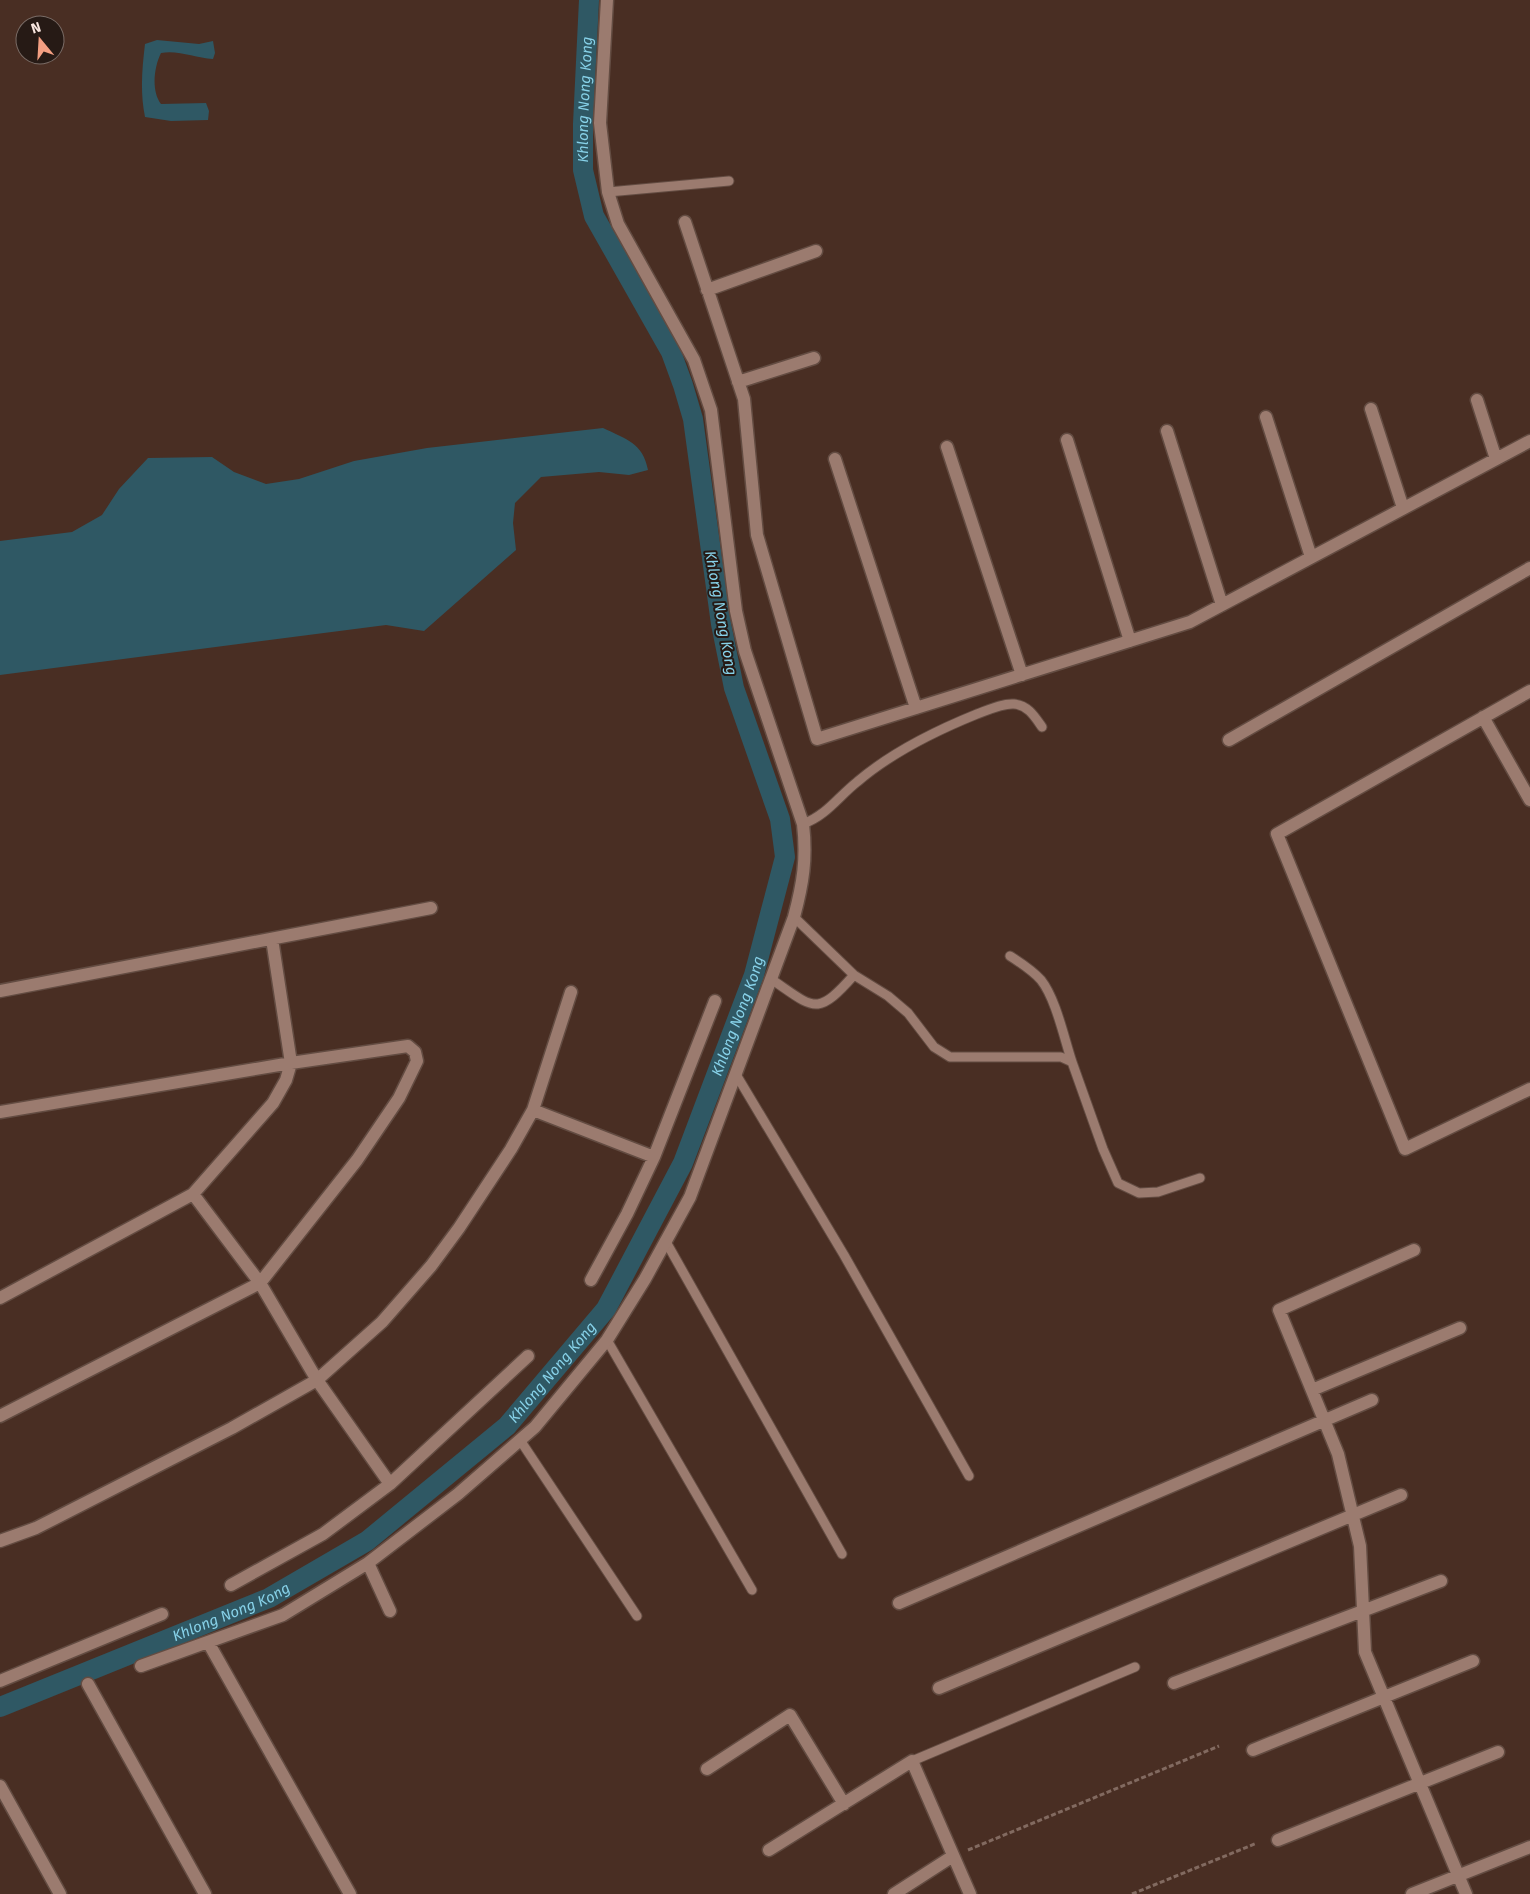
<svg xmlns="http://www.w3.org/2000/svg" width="1530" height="1894" viewBox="0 0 1530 1894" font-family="'Fira Sans',sans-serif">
<rect width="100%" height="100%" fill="#492e23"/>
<path fill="#2f5864" d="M 157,40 L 199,44 L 213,41 L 215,53 L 213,59 C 195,58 179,50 161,53 C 154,67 151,91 161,104 L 206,103 L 209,111 L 208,120 L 171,121 L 145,117 C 140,92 142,69 145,44 Z
M 603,428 C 626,439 643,443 648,470 L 629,475 L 599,472 L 541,477 L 515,503 L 513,523 L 516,550 L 424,631 L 386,625 L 0,675 L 0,541 L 72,532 L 102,515 L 119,489 L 148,458 L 212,457 L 234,472 L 266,484 L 299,479 L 354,461 L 427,448 Z"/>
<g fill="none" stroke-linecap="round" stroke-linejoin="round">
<path stroke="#2f5864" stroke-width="20" id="s1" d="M 0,1707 L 269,1598 L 367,1541 L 507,1426 L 606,1309 L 683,1163 L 754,975 L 785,857 L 780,819 L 734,688 L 721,624 L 693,419 L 683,385 L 671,352 L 594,216 L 583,170 L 583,124 L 589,0"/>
<defs>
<path id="lane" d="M 608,192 L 729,181
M 803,824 C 827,815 838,797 857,782 C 892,752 935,731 977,714 C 988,710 1003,703 1014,704 C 1028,705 1035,717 1042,727
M 794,917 L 854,975 L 888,996 L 908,1013 L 934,1047 L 950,1057 L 1061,1057 L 1072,1062 L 1103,1149 L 1118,1183 L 1139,1193 L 1158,1192 L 1200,1178
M 1010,956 C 1021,963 1032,970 1041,980 C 1056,999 1064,1038 1072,1062
M 771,979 C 814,1008 816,1018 854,975
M 737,1076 L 844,1255 L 969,1476
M 665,1240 L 842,1554
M 607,1340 L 752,1590
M 520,1440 L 637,1616
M 912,1761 L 1135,1667"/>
<path id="street" d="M 685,222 L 744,399 L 757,535 L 817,739 L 1190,622 L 1530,441
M 707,290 L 816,251
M 738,382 L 814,358
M 1477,400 L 1496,459
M 1371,409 L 1403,508
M 1266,417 L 1311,557
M 1167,431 L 1222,605
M 1067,440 L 1130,641
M 947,447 L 1022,675
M 835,459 L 916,708
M 1530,691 L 1277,834 L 1405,1149 L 1530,1089
M 1483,717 L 1530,800
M 1229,740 L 1530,568
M 0,991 L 431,908
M 533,1110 L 654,1157
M 0,1112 L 291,1063 L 408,1046 L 415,1052 L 417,1061 L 399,1098 L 357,1160 L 260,1283 L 0,1416
M 193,1194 L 260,1283 L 317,1380 L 390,1484
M 1414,1250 L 1279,1310 L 1338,1454 L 1360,1546 L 1365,1652 L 1466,1894
M 591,1280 L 627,1214 L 654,1157 L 715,1001
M 0,1298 L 193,1194 L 273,1103 L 286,1080 L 291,1063 L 272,939
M 1312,1390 L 1460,1328
M 0,1541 L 36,1528 L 232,1428 L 317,1380 L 382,1322 L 431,1266 L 459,1228 L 511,1149 L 533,1110 L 571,992
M 368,1563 L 390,1611
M 231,1585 L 323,1534 L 390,1484 L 528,1356
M 899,1603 L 1372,1400
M 208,1642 L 350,1894
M 141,1666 L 283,1615 L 368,1563 L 458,1494 L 535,1427 L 607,1340 L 645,1279 L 690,1197 L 794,917 C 803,883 807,859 803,824 L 745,651 L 736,611 L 711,410 L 694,360 L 618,224 L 608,192 L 600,123 L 607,0
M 0,1681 L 162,1614
M 1174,1683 L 1441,1581
M 88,1684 L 205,1894
M 939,1688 L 1401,1495
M 1253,1750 L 1473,1661
M 707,1769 L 790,1715 L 844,1804
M 0,1786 L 60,1894
M 1278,1840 L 1498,1752
M 769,1850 L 912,1761 L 970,1894
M 894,1894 L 953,1856
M 1412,1894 L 1530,1847"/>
</defs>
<use href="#lane" stroke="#634c42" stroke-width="11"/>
<use href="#street" stroke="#634c42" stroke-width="15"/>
<path stroke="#826a60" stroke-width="3" stroke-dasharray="5 2.5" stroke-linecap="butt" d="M 968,1850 L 1219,1746
M 1132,1894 L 1257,1843"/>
<use href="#lane" stroke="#9b7b6f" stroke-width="9"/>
<use href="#street" stroke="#9b7b6f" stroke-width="12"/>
</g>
<g text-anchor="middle" stroke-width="4" stroke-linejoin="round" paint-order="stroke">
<g font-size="15" font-style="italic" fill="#87d1e8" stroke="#261a15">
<text dy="5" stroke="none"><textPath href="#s1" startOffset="2020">Khlong Nong Kong</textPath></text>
<text transform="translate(721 613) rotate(80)" y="5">Khlong Nong Kong</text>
<text dy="5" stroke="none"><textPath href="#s1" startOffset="1060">Khlong Nong Kong</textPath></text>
<text dy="5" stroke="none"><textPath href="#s1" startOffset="655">Khlong Nong Kong</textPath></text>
<text dy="5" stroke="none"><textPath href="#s1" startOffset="250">Khlong Nong Kong</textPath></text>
</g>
</g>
<g transform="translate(40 40) rotate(342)"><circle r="24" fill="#261a15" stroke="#7a6c66"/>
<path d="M0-4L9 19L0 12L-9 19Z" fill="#f39f82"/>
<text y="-8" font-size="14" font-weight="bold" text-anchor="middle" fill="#f9e7e0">N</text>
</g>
</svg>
